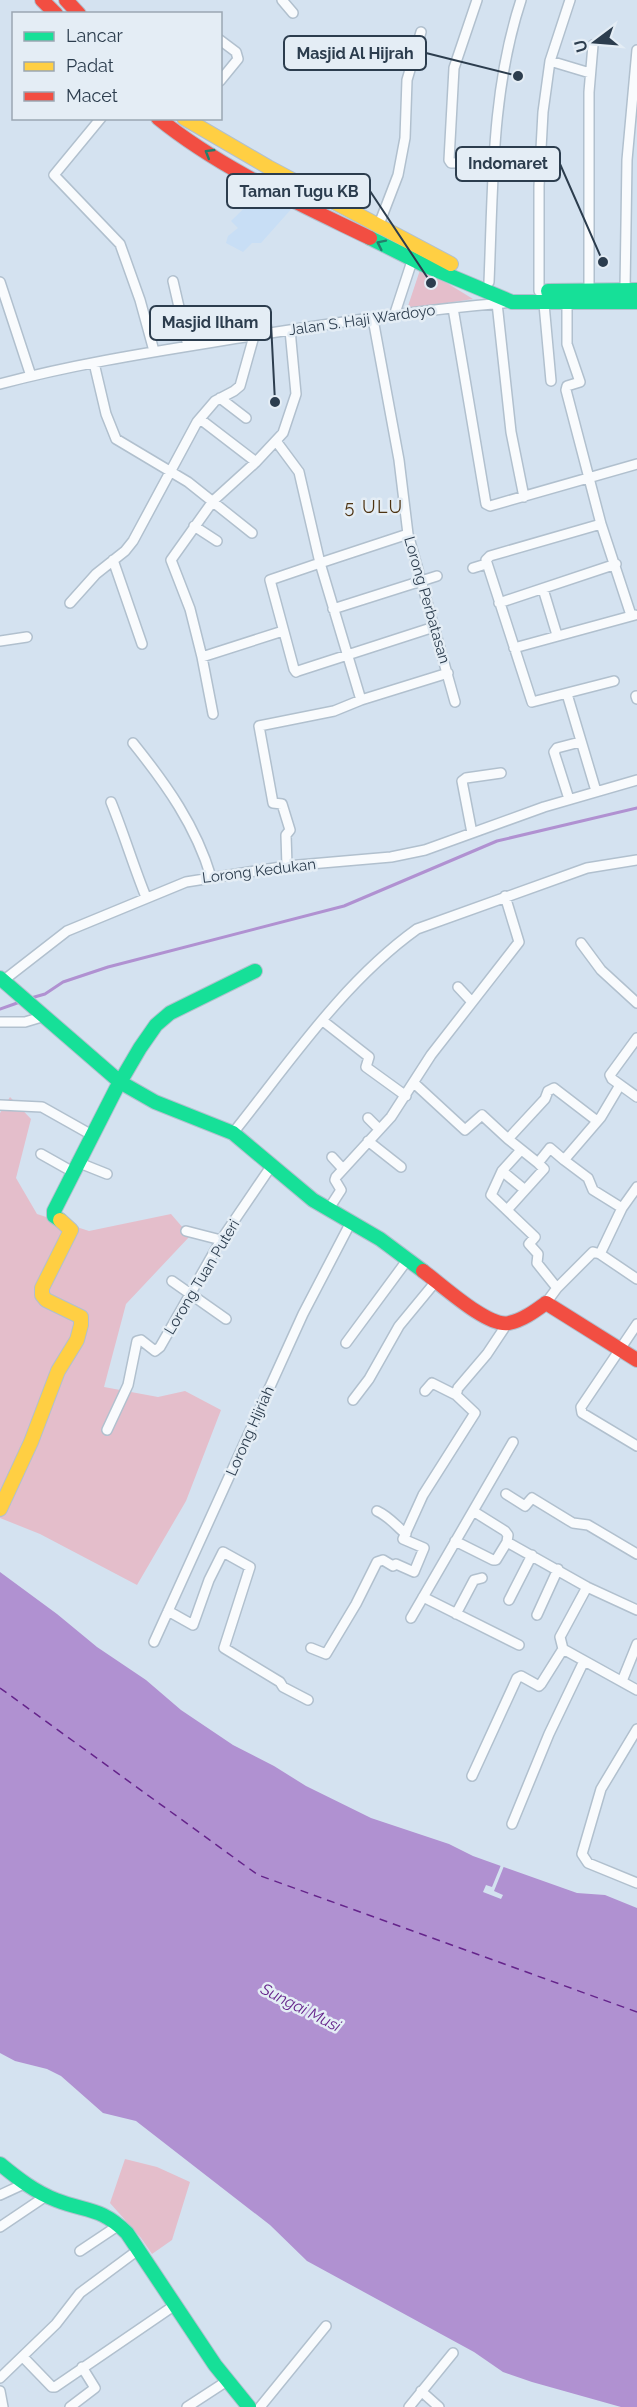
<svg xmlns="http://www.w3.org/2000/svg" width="637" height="2407" viewBox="0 0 637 2407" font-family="Raleway,sans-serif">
<rect width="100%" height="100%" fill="#d4e2f0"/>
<path fill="#c8def5" d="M 263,190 L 294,206 L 261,243 L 252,243 L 243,252 L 226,243 L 228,236 L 238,228 L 231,221 Z"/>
<path fill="#e4becb" d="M 421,267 L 473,299 L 407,309 Z
M 10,1097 L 31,1119 L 16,1178 L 37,1214 L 89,1231 L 171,1214 L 190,1236 L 126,1304 L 104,1387 L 158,1397 L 185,1391 L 221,1410 L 186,1501 L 137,1585 L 40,1534 L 0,1518 L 0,1113 Z
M 125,2159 L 157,2167 L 190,2182 L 172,2240 L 152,2254 L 141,2238 L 110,2203 Z"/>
<path fill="#b091d1" d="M 0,1572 L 57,1614 L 97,1647 L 146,1680 L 181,1710 L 233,1745 L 274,1766 L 306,1786 L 371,1818 L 449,1844 L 473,1856 L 577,1893 L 605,1895 L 637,1908 L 637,2407 L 621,2407 L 532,2382 L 503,2372 L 474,2352 L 307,2261 L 270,2225 L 136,2121 L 103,2113 L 61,2076 L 47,2069 L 15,2061 L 0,2053 Z"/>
<path fill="#d4e2f0" d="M 501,1865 L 504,1866 L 494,1891 L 503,1895 L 501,1899 L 483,1892 L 486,1885 L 492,1887 Z"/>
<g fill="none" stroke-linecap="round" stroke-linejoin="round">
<path stroke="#b091d1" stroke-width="3" d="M 31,998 L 45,994 L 63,982 L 108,967 L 344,906 L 497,841 L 637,808
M 0,1009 L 20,1002"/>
<path stroke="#65248b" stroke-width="1.5" stroke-dasharray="8 6" stroke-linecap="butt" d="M 0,1688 L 258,1875 L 637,2012"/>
<defs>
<path id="street" d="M 282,0 L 293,13
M 477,0 L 454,68 L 449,160 L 451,163 L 493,162
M 220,40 L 236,52 L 238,59 L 220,81
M 550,61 L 590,73
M 101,118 L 54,175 L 120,244 L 140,300 L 154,351
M 378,227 L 398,175 L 405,138 L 407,80 L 421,32
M 173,281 L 188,346
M 0,282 L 31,376
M 489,282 C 493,188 491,91 521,0
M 589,289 L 589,92 L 593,45
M 625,290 L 627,160 L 637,50
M 539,291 L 539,186 L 543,112 L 550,61 L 570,0
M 497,303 L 511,432 L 524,497
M 567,303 L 567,344 L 580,382 L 567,386 L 566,390 L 601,524
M 544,304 L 551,381
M 453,308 L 486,504 L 490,506 L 637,464
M 394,316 L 413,258
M 373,319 L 399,460 L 408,534 L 455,702
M 94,363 L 106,414 L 116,439 L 188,482 L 252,533
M 0,384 C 82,362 166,350 251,336 C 334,323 419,310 504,303
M 220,398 L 246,418
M 200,419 L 256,462
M 276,441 L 299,472 L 320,563 L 408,534
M 194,526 L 217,541
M 113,560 L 142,644
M 473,568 L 486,564
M 543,589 L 557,635
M 70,603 L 96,574 L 125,551 L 133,541 L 197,422 L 215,401 L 234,391 L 240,386 L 254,336
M 499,603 L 616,564
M 333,609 L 437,576
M 283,631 L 202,657 L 190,609 L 171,560 L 213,501 L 256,462 L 283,433 L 296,394 L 290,330
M 0,641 L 27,637
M 514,648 L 635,615
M 202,657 L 213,714
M 614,681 L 532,702 L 486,560 L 490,556 L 601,524 L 631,615
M 567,694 L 596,791
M 636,696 L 637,699
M 361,700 L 320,563 L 270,580 L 294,669 L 296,672 L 298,671 L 434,627
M 133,743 C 166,784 196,826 211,877
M 569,799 L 554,752 L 557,748 L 580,742
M 111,802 C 124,834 133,865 146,897
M 472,833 L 462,781 L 466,778 L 501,773
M 287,866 L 286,835 L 290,830 L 282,804 L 273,803 L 259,726 L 334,711 L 361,700 L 448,673
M 581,943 L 601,970 L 637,1003
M 4,980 L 67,931 L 186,882 L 287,866 L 391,857 L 425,850 L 544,807 L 637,780
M 458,987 L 472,1002
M 323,1021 L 369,1057 L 366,1067 L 406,1096
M 0,1022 L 25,1022 L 45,1016
M 637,1038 L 610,1075 L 612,1079 L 637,1097
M 414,1083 L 465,1130 L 482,1115 L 508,1139
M 620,1085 L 601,1117 L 564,1160 L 588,1178 L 593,1190 L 622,1208
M 0,1105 L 42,1107 L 90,1134
M 368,1118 L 379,1129
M 233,1133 C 289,1063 343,982 417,929 L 587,868 L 637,860
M 368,1141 L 401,1167
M 521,1150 L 502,1171 L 491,1195 L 535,1237 L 529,1244 L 538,1254 L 537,1263 L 557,1288
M 41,1154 L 73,1172
M 332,1157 L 343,1169
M 564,1160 L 550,1148 L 538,1163 L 508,1139 L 545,1099 L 548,1091 L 554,1088 L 597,1121
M 77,1162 L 107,1174
M 502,1171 L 525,1190
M 328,1210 L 341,1190 L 335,1180 L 336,1177 L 391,1117 L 431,1055 L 519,942 L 505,896
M 507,1210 L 544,1169 L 538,1163
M 186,1231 L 221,1240
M 600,1254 L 622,1208 L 637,1187
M 172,1281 L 226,1319
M 546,1303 L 557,1288 L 593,1252 L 600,1254 L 637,1279
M 637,1324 L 581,1407 L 582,1413 L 637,1446
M 346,1343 L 408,1259
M 456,1395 L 458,1388 L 487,1354 L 507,1324
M 353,1400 L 369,1379 L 399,1326 L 437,1280
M 107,1430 L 128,1385 L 137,1341 L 141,1340 L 155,1351 L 160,1347 L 221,1240 L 272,1165
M 506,1494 L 525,1506 L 532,1498 L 573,1523 L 588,1525 L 637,1554
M 377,1511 C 390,1517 396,1526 406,1534
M 473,1511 L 505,1531 L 508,1535 L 507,1542
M 455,1541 L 493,1560 L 496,1560 L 507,1542 L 587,1587 L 637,1610
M 423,1597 L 519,1645
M 509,1600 L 532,1555
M 168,1611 L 193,1625 L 209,1580 L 223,1552 L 250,1567 L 224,1648 L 280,1682 L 283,1687 L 308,1700
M 456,1614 L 474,1580 L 482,1578
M 537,1615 L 558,1569
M 411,1618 L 513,1442
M 154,1642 L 303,1314 L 351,1222
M 311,1648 L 326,1654 L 356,1604 L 377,1562 L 383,1560 L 393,1566 L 396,1564 L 414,1572 L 424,1548 L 403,1539 L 423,1495 L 475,1413 L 456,1395 L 432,1383 L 425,1391
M 563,1649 L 637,1690
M 622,1681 L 637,1644
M 637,1729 L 601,1789 L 582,1854 L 588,1863 L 637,1883
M 472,1776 L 517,1678 L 521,1676 L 539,1686 L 541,1684 L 563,1649 L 560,1637 L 587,1587
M 512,1824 L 549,1734 L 584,1661
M 0,2195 L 26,2183
M 0,2227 L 46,2196
M 80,2251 L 119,2225
M 23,2357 L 52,2387 L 55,2387 L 175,2305
M 0,2378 L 56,2324 L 80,2293 L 138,2250
M 0,2391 L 3,2407
M 421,2391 L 439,2407
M 70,2407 L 95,2388 L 82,2367
M 187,2407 L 227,2381
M 260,2407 L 326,2326
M 409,2407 L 453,2353"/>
<path id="fast" d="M 370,238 L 424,265 L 512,302 L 637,302
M 548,291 L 637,290
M 0,978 L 120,1082 L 155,1102 L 233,1133 L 313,1200 L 380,1239 L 423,1271
M 60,1220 L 54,1216 L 54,1211 L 116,1089 L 140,1048 L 156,1025 L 170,1013 L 255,971
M 0,2164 C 17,2178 35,2192 56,2200 C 87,2212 101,2207 127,2233 L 215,2365 L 249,2407"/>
<path id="slow" d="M 184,118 L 268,167 L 451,264
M 0,1509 L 31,1442 L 58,1371 L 77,1340 L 81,1325 L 81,1317 L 46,1300 L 42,1295 L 42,1288 L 71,1230 L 60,1220"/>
<path id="jam" d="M 42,0 L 56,14
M 66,0 L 79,14
M 158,118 C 221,169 298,203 370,238
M 423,1271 C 441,1284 488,1328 509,1323 C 523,1320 535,1311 546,1303 L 637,1360"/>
</defs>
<use href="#street" stroke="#b1c0ce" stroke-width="12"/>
<use href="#fast" stroke="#b1c0ce" stroke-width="16"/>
<use href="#slow" stroke="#b1c0ce" stroke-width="16"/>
<use href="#jam" stroke="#b1c0ce" stroke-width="16"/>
<use href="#street" stroke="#f9fbfd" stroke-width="9"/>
<use href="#fast" stroke="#16e098" stroke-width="14"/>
<use href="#slow" stroke="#ffcf43" stroke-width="14"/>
<use href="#jam" stroke="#f24e42" stroke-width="14"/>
</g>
<defs><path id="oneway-chevron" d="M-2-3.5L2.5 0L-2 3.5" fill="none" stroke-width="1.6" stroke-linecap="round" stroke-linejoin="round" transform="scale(1.5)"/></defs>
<g stroke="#237e6c">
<use href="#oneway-chevron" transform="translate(209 153) rotate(-149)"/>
<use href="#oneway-chevron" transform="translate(381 244) rotate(-154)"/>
</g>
<g text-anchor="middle" stroke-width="5" stroke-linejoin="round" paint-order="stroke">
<g font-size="15" fill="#2c3d4e" stroke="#e4edf5">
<text transform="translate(362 320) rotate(-8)" y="5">Jalan S. Haji Wardoyo</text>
<text transform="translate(427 600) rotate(74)" y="5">Lorong Perbatasan</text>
<text transform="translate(259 871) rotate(-7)" y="5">Lorong Kedukan</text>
<text transform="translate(202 1277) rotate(-59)" y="5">Lorong Tuan Puteri</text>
<text transform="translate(250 1431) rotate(-66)" y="5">Lorong Hijriah</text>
</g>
<g font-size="16" font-style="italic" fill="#65248b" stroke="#e4edf5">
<text transform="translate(301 2007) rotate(27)" y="6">Sungai Musi</text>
</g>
<g font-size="18" letter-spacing="1.5" fill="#4d3312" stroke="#e4edf5">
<text x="374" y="513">5 ULU</text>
</g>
</g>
<path fill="none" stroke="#2c3d4e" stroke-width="2" d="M518 76L426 53M603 262L560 164M431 283L370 191M275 402L271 323"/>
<g fill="#2c3d4e" stroke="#e4edf5" stroke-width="2">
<circle cx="518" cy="76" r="6"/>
<circle cx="603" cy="262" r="6"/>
<circle cx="431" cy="283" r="6"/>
<circle cx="275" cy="402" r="6"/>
</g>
<g fill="#e4edf5" stroke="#2c3d4e" stroke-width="2">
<rect x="284" y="36" width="142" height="34" rx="6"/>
<rect x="456" y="147" width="104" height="34" rx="6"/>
<rect x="227" y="174" width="143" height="34" rx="6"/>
<rect x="150" y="306" width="121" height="34" rx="6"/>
</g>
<g font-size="16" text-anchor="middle" font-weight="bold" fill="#2c3d4e">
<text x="355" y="59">Masjid Al Hijrah</text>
<text x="508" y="169">Indomaret</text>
<text x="299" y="197">Taman Tugu KB</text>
<text x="210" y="328">Masjid Ilham</text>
</g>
<rect x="12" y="12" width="210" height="108" fill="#e4edf5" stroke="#9aa7b2" stroke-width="1.5"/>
<rect x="24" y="32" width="30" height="9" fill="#16e098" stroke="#9aa7b2" stroke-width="1.5"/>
<text x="66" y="42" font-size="18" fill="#2c3d4e">Lancar</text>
<rect x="24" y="62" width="30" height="9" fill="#ffcf43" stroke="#9aa7b2" stroke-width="1.5"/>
<text x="66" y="72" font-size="18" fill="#2c3d4e">Padat</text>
<rect x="24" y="92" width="30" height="9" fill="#f24e42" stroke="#9aa7b2" stroke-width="1.5"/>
<text x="66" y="102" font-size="18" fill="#2c3d4e">Macet</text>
<g transform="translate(595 42) rotate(254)" stroke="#e4edf5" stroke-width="4.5" paint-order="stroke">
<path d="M0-4.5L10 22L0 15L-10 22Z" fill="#2c3d4e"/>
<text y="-9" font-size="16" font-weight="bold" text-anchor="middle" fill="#2c3d4e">U</text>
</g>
</svg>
